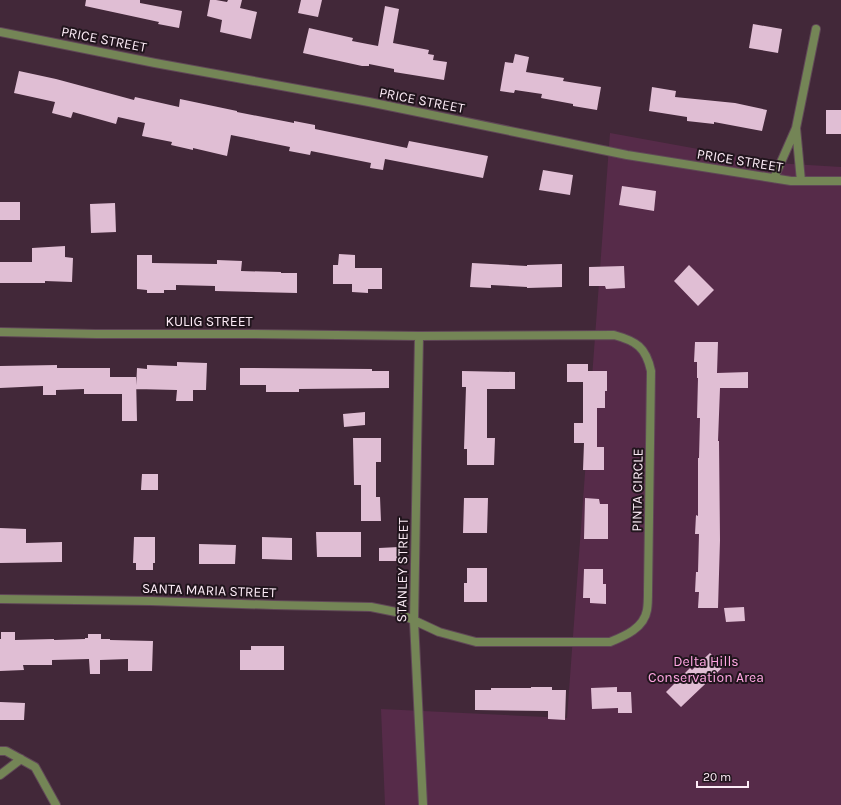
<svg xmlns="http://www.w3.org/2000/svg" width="841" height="805" viewBox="0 0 841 805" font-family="Karla,sans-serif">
<rect width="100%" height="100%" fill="#422839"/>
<path fill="#562b49" d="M 610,133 L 775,163 L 841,167 L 841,805 L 385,805 L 381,709 L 567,718 Z"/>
<path fill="#e0bed4" d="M 86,0 L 140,0 L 140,3 L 182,11 L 179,28 L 158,24 L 159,22 L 85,6 Z
M 210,0 L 216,0 L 227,2 L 228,0 L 242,0 L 240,8 L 257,12 L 251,39 L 220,32 L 222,20 L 207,16 Z
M 301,0 L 322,0 L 318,17 L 298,13 Z
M 385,6 L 399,9 L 393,43 L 429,50 L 428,54 L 434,55 L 433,60 L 447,62 L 444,80 L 394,72 L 394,69 L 369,64 L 369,66 L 362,66 L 303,53 L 309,28 L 353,38 L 352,41 L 378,46 Z
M 753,24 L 782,29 L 778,53 L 749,48 Z
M 515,54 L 529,57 L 526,72 L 564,78 L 563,81 L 601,87 L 597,110 L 573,106 L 573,104 L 541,98 L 542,94 L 515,90 L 514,93 L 500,91 L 505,62 L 513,63 Z
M 19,71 L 56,79 L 134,100 L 135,97 L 179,107 L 180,99 L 237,111 L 237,112 L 294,123 L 294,121 L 315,125 L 315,129 L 407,148 L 409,141 L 488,156 L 483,178 L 385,159 L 383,170 L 370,168 L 371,163 L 311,151 L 310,155 L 289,151 L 290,147 L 231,135 L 227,156 L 193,148 L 193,150 L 171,145 L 172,142 L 142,136 L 145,123 L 118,117 L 116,124 L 73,112 L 71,118 L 52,113 L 55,102 L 14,93 Z
M 652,87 L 676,91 L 675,97 L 735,103 L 767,110 L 762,131 L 714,122 L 714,124 L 687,121 L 687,117 L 649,111 Z
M 826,110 L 841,110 L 841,134 L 826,134 Z
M 543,170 L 573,175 L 570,195 L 539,190 Z
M 622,186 L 656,191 L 654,211 L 619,205 Z
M 0,202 L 20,202 L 20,220 L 0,220 Z
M 115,203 L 116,232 L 91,233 L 90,204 Z
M 65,246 L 65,257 L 73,258 L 72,282 L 45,281 L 45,283 L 0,283 L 0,262 L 32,262 L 32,248 Z
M 339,254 L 355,255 L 355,268 L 382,268 L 382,289 L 368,289 L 368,293 L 352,292 L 352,284 L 333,284 L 333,265 L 338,265 Z
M 137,255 L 152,255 L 152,263 L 217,264 L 217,260 L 242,261 L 241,271 L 281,272 L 281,273 L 297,273 L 297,293 L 215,291 L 215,286 L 176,285 L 176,290 L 164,290 L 164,293 L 147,293 L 147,290 L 137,289 Z
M 472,263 L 527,266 L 527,265 L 562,264 L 562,287 L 527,288 L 527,287 L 491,285 L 491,288 L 470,287 Z
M 689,265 L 714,290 L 698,306 L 674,281 Z
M 624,266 L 625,288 L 606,289 L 605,286 L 589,286 L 589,267 Z
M 695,342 L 718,342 L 717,373 L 748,372 L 748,388 L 720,388 L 718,441 L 719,441 L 720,540 L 718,608 L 698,608 L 699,592 L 695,592 L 696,572 L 698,572 L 699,534 L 695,534 L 696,515 L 698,516 L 698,458 L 699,458 L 700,418 L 697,418 L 698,378 L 697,378 L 697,362 L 694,362 Z
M 177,362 L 207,363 L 206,390 L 193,390 L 193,401 L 176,401 L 177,390 L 136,389 L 137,368 L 147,369 L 147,365 L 177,366 Z
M 567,364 L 588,364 L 588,371 L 607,371 L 607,391 L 605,391 L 605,408 L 597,408 L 597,447 L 604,447 L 604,470 L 583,470 L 584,443 L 574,443 L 574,423 L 583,423 L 583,382 L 567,382 Z
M 57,365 L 57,368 L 110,368 L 110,377 L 136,377 L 137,421 L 122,421 L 122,394 L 84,394 L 84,389 L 56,390 L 56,395 L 43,395 L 43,386 L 0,388 L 0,366 Z
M 240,368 L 372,369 L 372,371 L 389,371 L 389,388 L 299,389 L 299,392 L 266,392 L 266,385 L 240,385 Z
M 462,371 L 515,372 L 515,389 L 487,389 L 487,438 L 495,438 L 494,465 L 467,465 L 467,449 L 464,449 L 466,387 L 462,387 Z
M 365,412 L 365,425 L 344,427 L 343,414 Z
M 353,438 L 381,438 L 381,462 L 376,462 L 376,497 L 380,497 L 381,521 L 361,521 L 361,485 L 354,485 Z
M 142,474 L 158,474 L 158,490 L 141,490 Z
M 464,498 L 488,498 L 487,533 L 463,533 Z
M 585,498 L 599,499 L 600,504 L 608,504 L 608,539 L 584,539 Z
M 0,528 L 26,529 L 26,543 L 62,542 L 62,562 L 0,563 Z
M 316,532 L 361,532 L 361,557 L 317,557 Z
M 134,537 L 155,537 L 155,563 L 153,563 L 153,570 L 136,570 L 136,563 L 133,563 Z
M 262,537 L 292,538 L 292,560 L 262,559 Z
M 199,544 L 236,545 L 235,564 L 199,564 Z
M 399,547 L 399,561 L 379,561 L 379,548 Z
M 467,568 L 487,568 L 487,602 L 464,602 L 464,583 L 467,583 Z
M 584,569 L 603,569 L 603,584 L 606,584 L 606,604 L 590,603 L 590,598 L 583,598 Z
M 744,607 L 745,621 L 726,622 L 724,608 Z
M 1,632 L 15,632 L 15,640 L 54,639 L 54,640 L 85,639 L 85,638 L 88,638 L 88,634 L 101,634 L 101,639 L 110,639 L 110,640 L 153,641 L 152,671 L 128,671 L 128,659 L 100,660 L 100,674 L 90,674 L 89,659 L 52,660 L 52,665 L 23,665 L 24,670 L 0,671 L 0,639 L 1,639 Z
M 251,646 L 284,646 L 284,670 L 240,670 L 240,650 L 251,650 Z
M 710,653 L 723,667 L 681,707 L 666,692 L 690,668 L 692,670 Z
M 531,687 L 552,687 L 552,690 L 566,690 L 565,720 L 548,719 L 548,711 L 475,710 L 475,690 L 491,690 L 491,688 L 531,688 Z
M 617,687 L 617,692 L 631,692 L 632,713 L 618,713 L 618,708 L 592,709 L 591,688 Z
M 0,702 L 25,703 L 24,720 L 0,720 Z"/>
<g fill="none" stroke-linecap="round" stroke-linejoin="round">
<defs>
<path id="service" d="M 796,128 L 816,29
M 774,178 L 796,128 L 801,181
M 0,751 L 6,751 L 35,767 L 56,805
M 0,775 L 21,759"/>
<path id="minor" d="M 0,32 L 155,63 L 369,102 L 627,155 L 791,181 L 841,181
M 0,332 L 96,334 L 247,334 L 419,336 L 614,335 C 636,341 646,347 651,371 L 648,591 C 648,597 648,604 647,610 C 644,628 625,636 610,642 L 476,642 L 439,632 L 396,612 L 371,607 L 274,605 L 151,601 L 0,599
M 419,336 L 414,621 L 423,805"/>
</defs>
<use href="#service" stroke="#604757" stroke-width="10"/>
<use href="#minor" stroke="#604757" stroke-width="10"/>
<use href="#service" stroke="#748556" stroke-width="8"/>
<use href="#minor" stroke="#748556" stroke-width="8"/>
</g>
<g text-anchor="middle" stroke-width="4" stroke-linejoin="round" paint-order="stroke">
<g font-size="14" fill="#fcebf6" stroke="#21151d">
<text transform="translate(104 39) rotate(11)" y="5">PRICE STREET</text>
<text transform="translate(422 100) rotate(11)" y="5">PRICE STREET</text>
<text transform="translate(740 160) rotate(9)" y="5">PRICE STREET</text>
<text x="209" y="326">KULIG STREET</text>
<text transform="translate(637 490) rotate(-89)" y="5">PINTA CIRCLE</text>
<text transform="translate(402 570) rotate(-89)" y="5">STANLEY STREET</text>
<text transform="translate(209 590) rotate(2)" y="5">SANTA MARIA STREET</text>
</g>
<g font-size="14" fill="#ffa6e2" stroke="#21151d">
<text x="706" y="666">Delta Hills<tspan x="706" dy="16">Conservation Area</tspan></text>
</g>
</g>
<path d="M697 781v6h51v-6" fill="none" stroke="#fcebf6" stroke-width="2"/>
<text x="703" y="781" font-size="12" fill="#fcebf6" stroke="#21151d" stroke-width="3" paint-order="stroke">20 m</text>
</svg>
